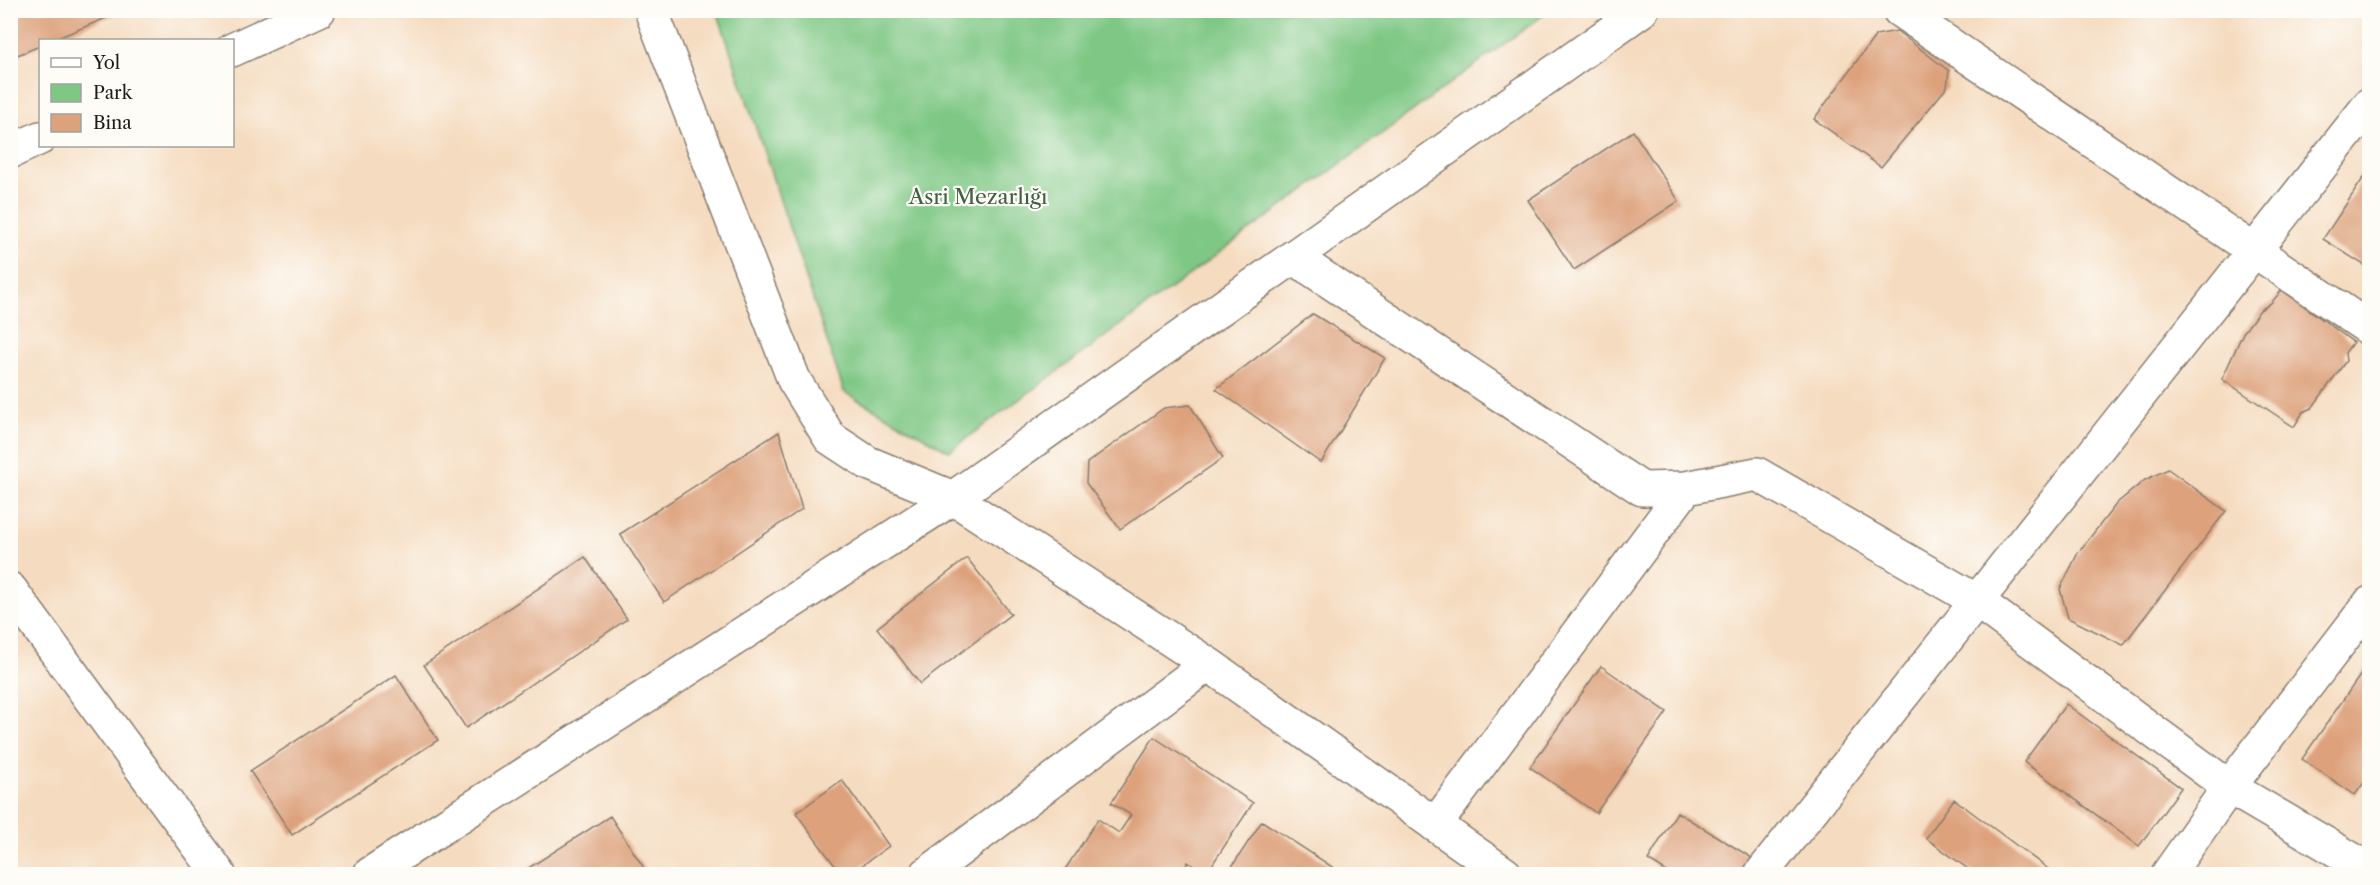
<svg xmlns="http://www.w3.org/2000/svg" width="2380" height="885" viewBox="0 0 2380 885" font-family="'Libre Caslon Text',serif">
<rect width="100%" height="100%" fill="#fdfcf7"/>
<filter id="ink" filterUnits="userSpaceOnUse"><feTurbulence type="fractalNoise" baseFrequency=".0167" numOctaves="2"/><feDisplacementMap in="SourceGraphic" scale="12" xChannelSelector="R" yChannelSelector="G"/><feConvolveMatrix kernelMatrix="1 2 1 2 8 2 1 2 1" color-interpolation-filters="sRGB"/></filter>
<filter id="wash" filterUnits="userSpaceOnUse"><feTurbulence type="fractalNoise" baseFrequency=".008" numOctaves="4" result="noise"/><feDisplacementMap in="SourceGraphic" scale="24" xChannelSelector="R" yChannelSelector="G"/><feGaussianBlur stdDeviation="1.35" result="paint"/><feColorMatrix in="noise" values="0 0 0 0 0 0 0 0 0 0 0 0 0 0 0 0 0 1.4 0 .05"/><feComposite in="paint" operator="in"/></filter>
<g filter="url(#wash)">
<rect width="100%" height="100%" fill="#f5dbbf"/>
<path fill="#7ec784" stroke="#4d7250" stroke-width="1.5" d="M 717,11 L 717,10 L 1549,11 L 949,451 L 844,392 Z"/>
<g id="blocks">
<path fill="#dda17c" d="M 10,11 L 123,11 L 53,40 L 40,40 L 40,46 L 10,58 Z
M 1897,31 L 1949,71 L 1947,87 L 1881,167 L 1814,119 L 1876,35 Z
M 1633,131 L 1679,201 L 1574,270 L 1528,200 Z
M 2370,168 L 2370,269 L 2323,239 Z
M 2282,290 L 2353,342 L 2345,353 L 2346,361 L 2312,408 L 2303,412 L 2294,427 L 2222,379 L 2243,333 L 2260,310 L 2271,303 Z
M 1313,314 L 1385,358 L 1321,463 L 1216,389 Z
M 1190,405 L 1223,458 L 1120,529 L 1086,483 L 1087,463 L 1164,408 Z
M 779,432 L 802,509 L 664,602 L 620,534 Z
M 2168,469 L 2226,511 L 2123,645 L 2068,618 L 2060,589 L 2078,553 L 2117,503 L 2145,480 Z
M 585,557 L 627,619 L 466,728 L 424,665 Z
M 967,558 L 1011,614 L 920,684 L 877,628 Z
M 2370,661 L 2370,774 L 2355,795 L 2302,759 Z
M 1601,666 L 1667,712 L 1596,813 L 1530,767 Z
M 396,675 L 438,740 L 292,835 L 250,771 Z
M 2066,704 L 2181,788 L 2139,846 L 2024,762 Z
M 1154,737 L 1253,803 L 1206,874 L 1188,862 L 1182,872 L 1185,874 L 1062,874 L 1098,819 L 1119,833 L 1131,815 L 1111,803 Z
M 842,780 L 889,846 L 850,874 L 841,874 L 796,813 Z
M 1954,799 L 2055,874 L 1975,874 L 1926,838 Z
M 1677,812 L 1752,858 L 1741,874 L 1670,874 L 1648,860 Z
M 610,816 L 648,874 L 519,874 Z
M 1262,821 L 1343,874 L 1227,874 Z"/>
</g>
</g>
<g filter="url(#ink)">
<use href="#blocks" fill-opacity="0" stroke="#887c6e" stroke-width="1.5"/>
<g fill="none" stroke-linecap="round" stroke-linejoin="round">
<defs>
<path id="minor" d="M 651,10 L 794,380 L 830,438 L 868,463 L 953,498 L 1208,664 L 1505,874
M 1899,10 L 2370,329
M 232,50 L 319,10
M 10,152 L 40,138
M 1293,257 L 1642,489 L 1686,488 L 1757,474 L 1977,601 L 2229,787 L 2370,870
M 10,589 L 219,874
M 1435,825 L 1686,488
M 370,874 L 953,498 L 1642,10
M 927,874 L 1208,664
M 1761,874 L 2370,104
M 2168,874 L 2229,787 L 2370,603"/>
</defs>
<use href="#minor" stroke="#887c6e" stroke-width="36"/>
<use href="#minor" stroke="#fff" stroke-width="33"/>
</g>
</g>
<g text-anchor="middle" stroke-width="4.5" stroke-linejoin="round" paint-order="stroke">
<g font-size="21" fill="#436046" stroke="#fdfcf7">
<text x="978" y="204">Asri Mezarlığı</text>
</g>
</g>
<rect width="2380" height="885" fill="none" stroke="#fdfcf7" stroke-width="36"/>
<rect x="39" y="39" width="195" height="108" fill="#fdfcf7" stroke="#a3a29f" stroke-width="1.5"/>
<rect x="51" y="58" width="30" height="9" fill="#ffffff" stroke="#a3a29f" stroke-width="1.5"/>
<text x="93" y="69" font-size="18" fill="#1c1c1c">Yol</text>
<rect x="51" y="84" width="30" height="18" fill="#7ec784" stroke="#a3a29f" stroke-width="1.5"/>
<text x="93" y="99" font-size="18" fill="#1c1c1c">Park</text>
<rect x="51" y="114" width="30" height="18" fill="#dda17c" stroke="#a3a29f" stroke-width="1.5"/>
<text x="93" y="129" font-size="18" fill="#1c1c1c">Bina</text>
</svg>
